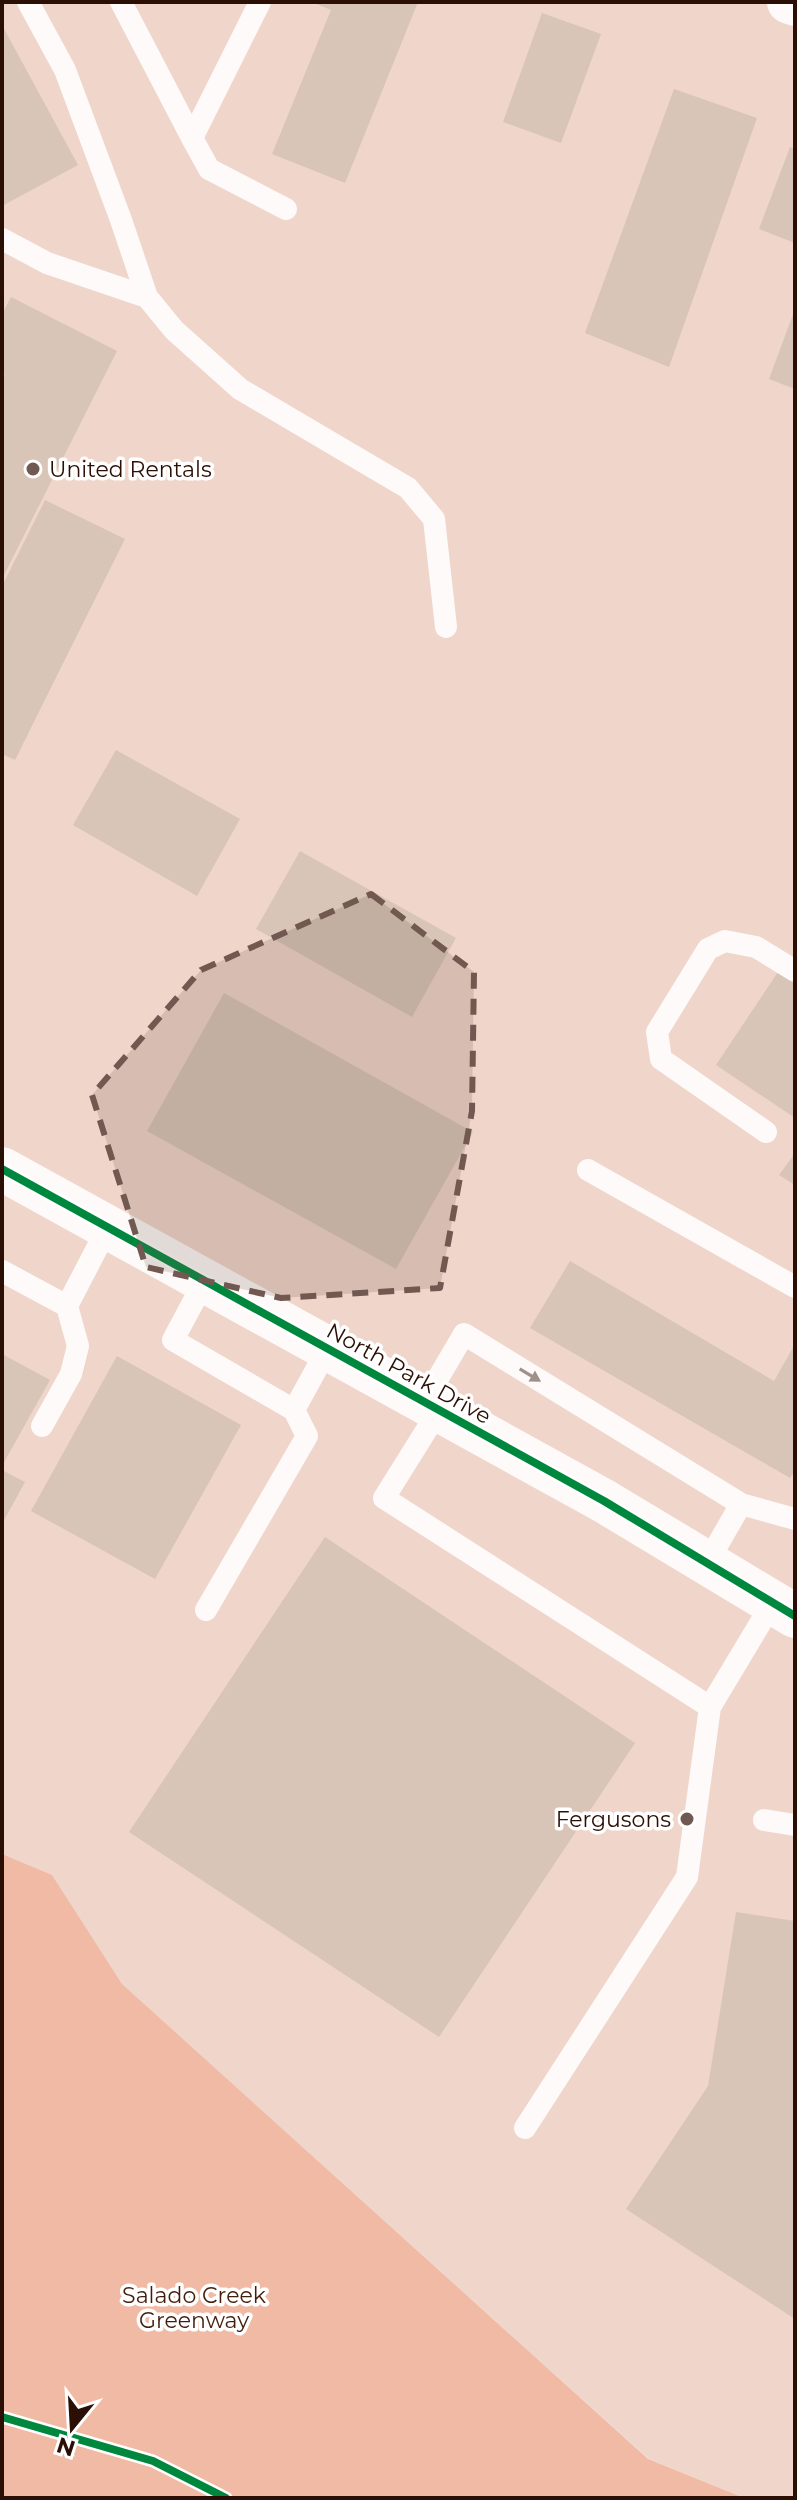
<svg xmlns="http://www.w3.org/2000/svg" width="797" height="2500" viewBox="0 0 797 2500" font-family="Montserrat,sans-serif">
<rect width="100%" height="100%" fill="#f2e1da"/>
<path fill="#f0d5ca" d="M 2,2 L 795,2 L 795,2498 L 744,2498 L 649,2459 L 122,1984 L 52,1875 L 2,1854 Z"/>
<path fill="#f0baa5" d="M 2,1854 L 52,1875 L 122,1984 L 648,2459 L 744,2498 L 2,2498 Z"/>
<path fill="#d8c5b7" d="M 312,2 L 418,2 L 345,183 L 272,154 L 331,10 Z
M 542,13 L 601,34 L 561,143 L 503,122 Z
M 2,25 L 78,165 L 2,206 Z
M 674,89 L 757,118 L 669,367 L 585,333 Z
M 790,147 L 795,149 L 795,243 L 759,229 Z
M 11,297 L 117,351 L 2,579 L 2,380 L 5,374 L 2,372 L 2,314 Z
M 795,309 L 795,389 L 769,379 Z
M 45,500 L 125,539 L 15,760 L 2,754 L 2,586 Z
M 116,750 L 240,819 L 197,896 L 73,825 Z
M 300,851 L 456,938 L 412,1017 L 256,929 Z
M 780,969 L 795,979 L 795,1118 L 716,1065 Z
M 224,993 L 473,1132 L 396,1269 L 147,1131 Z
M 795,1153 L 795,1185 L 779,1175 Z
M 570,1261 L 774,1381 L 795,1344 L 795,1471 L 790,1478 L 530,1328 Z
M 2,1354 L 50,1380 L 2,1466 Z
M 117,1356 L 241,1425 L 155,1579 L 31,1511 Z
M 2,1470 L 25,1482 L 2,1524 Z
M 325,1537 L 635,1743 L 439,2037 L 129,1832 Z
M 736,1912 L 795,1921 L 795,2319 L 626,2209 L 708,2086 Z"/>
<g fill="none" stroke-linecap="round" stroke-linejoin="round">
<path stroke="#fdfaf9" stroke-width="22" d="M 28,2 L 65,70 L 121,220 L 147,297 L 174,330 L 240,389 L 408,488 L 434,519 L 446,627
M 121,2 L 192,138 L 260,2
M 192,138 L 209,169 L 286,209
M 2,239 L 47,263 L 147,297
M 766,1132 L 661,1059 L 657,1032 L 708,949 L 725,941 L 756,947 L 795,971
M 588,1170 L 795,1287
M 2,1271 L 67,1306 L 108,1227
M 205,1280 L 173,1340 L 294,1410 L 307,1436 L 206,1610
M 424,1402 L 464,1334 L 741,1504 L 795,1519
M 294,1410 L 328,1348
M 439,1410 L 384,1498 L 710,1707
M 42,1426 L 71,1374 L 78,1346 L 67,1306
M 707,1563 L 741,1504
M 764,1820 L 795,1825
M 525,2128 L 687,1877 L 710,1707 L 773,1602"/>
<path stroke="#fdfaf9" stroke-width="44" d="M 2,1169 L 604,1501 L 795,1616"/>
<path stroke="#fdfaf9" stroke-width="44" d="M 789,2 L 795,4"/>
<defs>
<path id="cycleway" d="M 2,1169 L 604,1501 L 795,1616
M 2,2417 L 153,2461 L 226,2498"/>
</defs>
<use href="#cycleway" stroke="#fff" stroke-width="13"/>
<use href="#cycleway" stroke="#00873e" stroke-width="8"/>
</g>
<defs><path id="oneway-solid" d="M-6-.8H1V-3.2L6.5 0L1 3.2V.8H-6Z" transform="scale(2)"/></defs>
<use fill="#9e908b" href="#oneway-solid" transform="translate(530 1375) rotate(31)"/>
<path fill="#715850" fill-opacity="0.2" stroke="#715850" stroke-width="6" stroke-dasharray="16 10" stroke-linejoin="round" d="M 371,894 L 474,972 L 472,1111 L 440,1288 L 281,1298 L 146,1267 L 92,1095 L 201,970 Z"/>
<g fill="#715850" stroke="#fff" stroke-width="3">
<circle cx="33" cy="469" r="8"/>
<circle cx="687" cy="1819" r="8"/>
</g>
<g text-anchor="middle" stroke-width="7" stroke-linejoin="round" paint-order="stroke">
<g font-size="22" fill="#2b0f05" stroke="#fff" text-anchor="start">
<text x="49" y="477">United Rentals</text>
<text x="671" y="1827" text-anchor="end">Fergusons</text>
</g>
<g font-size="22" fill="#2b0f05" stroke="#fff">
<text transform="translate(409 1373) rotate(29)" y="8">North Park Drive</text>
</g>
<g font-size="22" fill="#441d0c" stroke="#fff">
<text x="194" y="2303">Salado Creek<tspan x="194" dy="25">Greenway</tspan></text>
</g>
</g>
<rect width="797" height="2500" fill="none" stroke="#2b0f05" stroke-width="8"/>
<g transform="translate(72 2428) rotate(198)" stroke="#ffffff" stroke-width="6" paint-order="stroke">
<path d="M0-6L14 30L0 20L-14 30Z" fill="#2b0f05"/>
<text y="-12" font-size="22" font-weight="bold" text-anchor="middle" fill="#2b0f05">N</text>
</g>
</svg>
